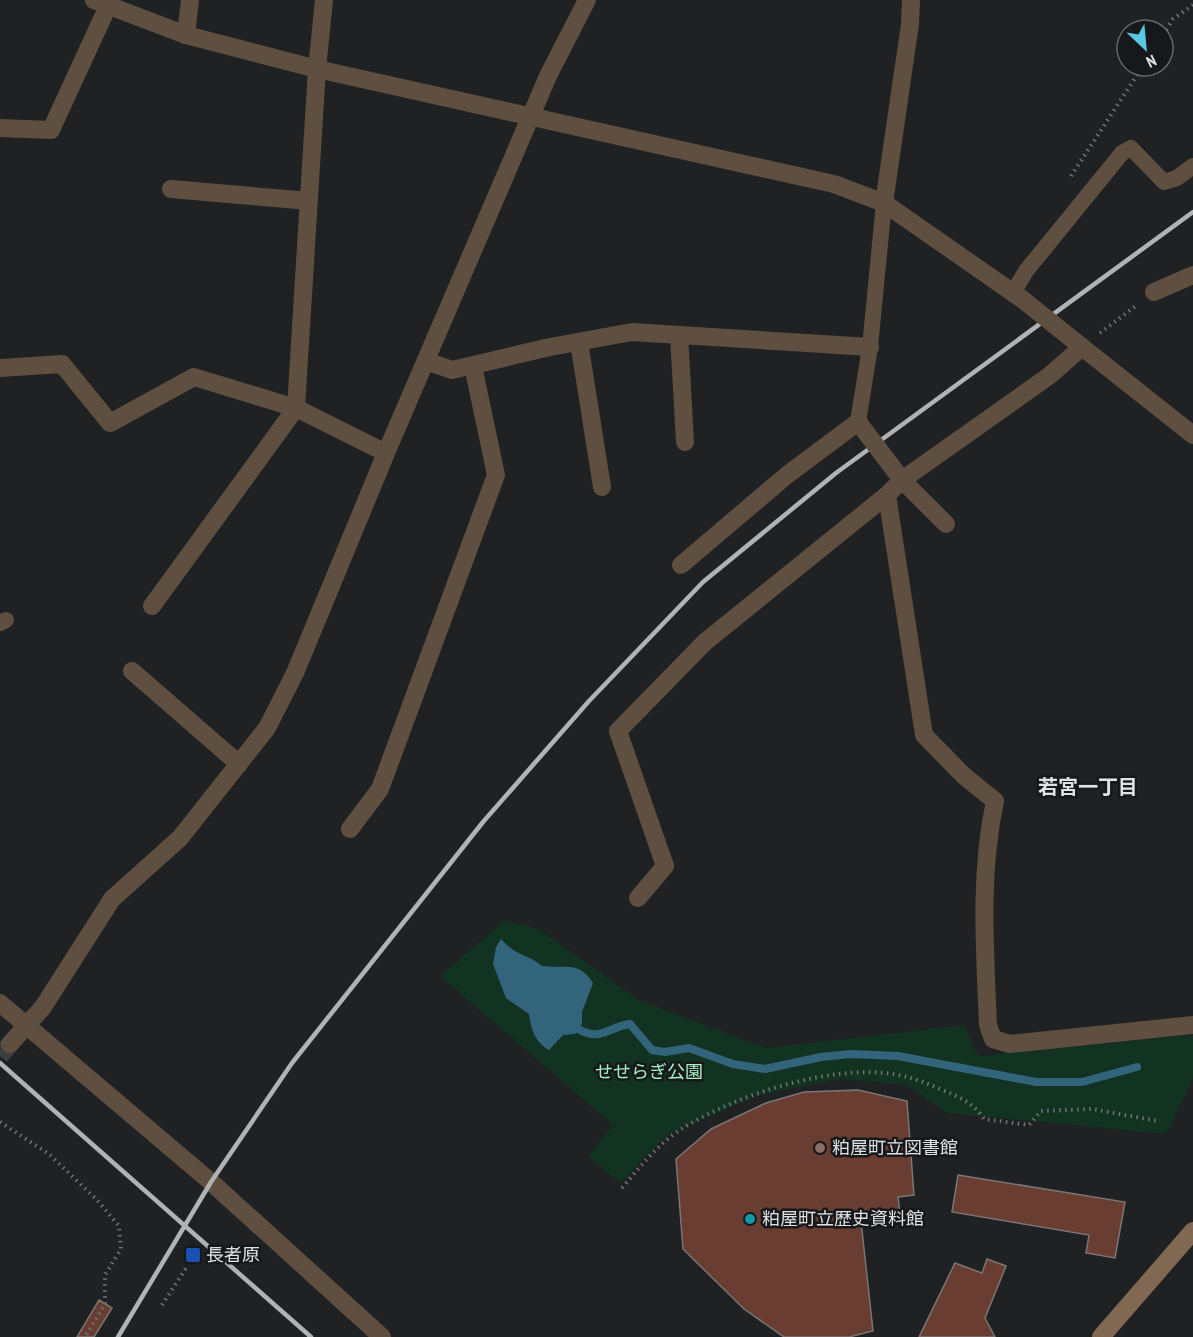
<svg xmlns="http://www.w3.org/2000/svg" width="1193" height="1337" viewBox="0 0 1193 1337" font-family="'PT Sans Narrow','Noto Sans JP',sans-serif">
<rect width="100%" height="100%" fill="#1f2123"/>
<path fill="#133322" d="M 505,920 L 539,929 L 639,1000 L 766,1048 L 964,1025 L 978,1056 L 1193,1035 L 1193,1079 L 1166,1134 L 947,1113 L 907,1085 L 840,1079 L 756,1096 L 667,1135 L 620,1183 L 588,1156 L 613,1125 L 440,976 Z"/>
<path fill="#32657c" d="M 501,939 C 517,957 527,953 542,966 C 565,969 579,960 593,983 L 582,1012 L 582,1024 L 575,1034 L 563,1035 L 549,1050 C 535,1042 531,1030 529,1014 L 506,998 L 493,964 L 496,947 Z"/>
<g fill="none" stroke-linecap="round" stroke-linejoin="round">
<path stroke="#32657c" stroke-width="8" d="M 578,1029 C 601,1042 608,1027 630,1024 L 652,1050 L 665,1052 L 689,1048 L 733,1064 L 765,1069 L 821,1057 L 851,1054 L 898,1056 L 1036,1082 L 1082,1082 L 1137,1067"/>
</g>
<path fill="#6a3d32" stroke="#7a7675" stroke-width="1.5" d="M 858,1090 L 907,1101 L 914,1195 L 898,1197 L 900,1214 L 861,1221 L 873,1331 L 849,1337 L 784,1337 L 744,1309 L 683,1249 L 676,1159 L 711,1129 L 766,1103 L 804,1092 Z
M 958,1175 L 1125,1202 L 1115,1258 L 1086,1253 L 1089,1235 L 952,1212 Z
M 987,1259 L 1006,1266 L 985,1318 L 995,1337 L 919,1337 L 955,1263 L 982,1273 Z
M 99,1300 L 112,1308 L 94,1337 L 77,1337 Z"/>
<g fill="none" stroke-linecap="round" stroke-linejoin="round">
<path stroke="#3c3e40" stroke-width="18" stroke-dasharray="18 9" stroke-linecap="butt" d="M 0,1056 L 10,1044"/>
<path stroke="#717375" stroke-width="4" stroke-dasharray="1.5 4.5" stroke-linecap="butt" d="M 1163,35 L 1173,19 L 1193,5
M 1071,176 L 1143,66
M 1100,333 L 1137,305
M 0,1122 L 49,1154 L 97,1200 L 119,1226 L 121,1249 L 105,1275 L 105,1304 L 85,1337
M 622,1188 C 640,1167 658,1144 680,1130 C 732,1096 831,1064 893,1074 C 910,1077 925,1082 940,1089 C 959,1097 973,1102 984,1119 L 1029,1125 L 1041,1111 L 1092,1109 L 1158,1121
M 162,1305 L 188,1265"/>
<path stroke="#5e4f41" stroke-width="16" d="M 1013,293 L 1026,271 L 1122,153 L 1131,148 L 1164,182 L 1177,178 L 1193,166
M 858,422 L 870,347 L 884,203
M 0,623 L 6,620"/>
<path stroke="#5e4f41" stroke-width="18" d="M 186,35 L 190,0
M 0,128 L 51,130 L 108,6
M 171,189 L 309,201
M 1154,292 L 1193,275
M 679,335 L 685,442
M 579,342 L 602,487
M 1082,347 L 1049,376 L 902,480 L 887,495 L 924,735 L 963,775 L 995,801 C 979,875 985,950 988,1025 L 993,1039 L 1010,1044 L 1193,1025
M 426,361 L 452,370 L 550,347 L 632,332 L 870,347
M 0,368 L 62,364 L 110,423 L 194,377 L 296,408 L 386,453
M 902,480 L 946,524
M 681,565 L 787,475 L 858,422
M 152,606 L 296,408 L 317,69 L 324,0
M 132,671 L 239,764
M 350,829 L 380,789 L 496,475 L 473,366
M 638,898 L 665,866 L 618,731 L 705,642 L 887,495
M 10,1044 L 43,1007 L 112,899 L 180,838 L 267,728 L 295,673 L 386,453 L 548,76 L 587,0"/>
<path stroke="#5e4f41" stroke-width="18" d="M 94,0 L 186,35 L 317,69 L 834,184 L 884,203
M 911,0 L 910,24 L 884,203 L 1022,299
M 1082,347 L 1193,435
M 0,1003 L 211,1182 L 382,1337"/>
<path stroke="#806852" stroke-width="18" d="M 1101,1337 L 1193,1231"/>
<path stroke="#b0b2b3" stroke-width="4.5" d="M 0,1063 L 311,1337
M 118,1337 L 211,1182 L 292,1063 L 483,822 L 589,701 L 703,582 L 836,473 L 1193,212"/>
<path stroke="#5e4f41" stroke-width="18" d="M 858,422 L 902,480"/>
<path stroke="#5e4f41" stroke-width="18" d="M 1022,299 L 1082,347"/>
</g>
<circle fill="#8d6e63" stroke="#161819" stroke-width="2" cx="820" cy="1148" r="6"/>
<circle fill="#0f9aa8" stroke="#161819" stroke-width="2" cx="750" cy="1219" r="6"/>
<rect fill="#1a4fb4" stroke="#161819" stroke-width="2" x="185" y="1247" width="16" height="16" rx="3"/>
<g text-anchor="middle" stroke-width="5" stroke-linejoin="round" paint-order="stroke">
<g font-size="18" fill="#a6f1c4" stroke="#161819">
<text x="649" y="1078">せせらぎ公園</text>
</g>
<g font-size="18" fill="#dfe1e2" stroke="#161819" text-anchor="start">
<text x="832" y="1154">粕屋町立図書館</text>
<text x="762" y="1225">粕屋町立歴史資料館</text>
<text x="206" y="1261">長者原</text>
</g>
<g font-size="20" font-weight="bold" fill="#dfe1e2" stroke="#161819">
<text x="1088" y="794">若宮一丁目</text>
</g>
</g>
<g transform="translate(1145 48) rotate(154)"><circle r="28" fill="#161819" stroke="#666869" stroke-width="1.5"/>
<path d="M0-4.5L10 22L0 15L-10 22Z" fill="#58c8e4"/>
<text y="-9" font-size="16" font-weight="bold" text-anchor="middle" fill="#dfe1e2">N</text>
</g>
</svg>
